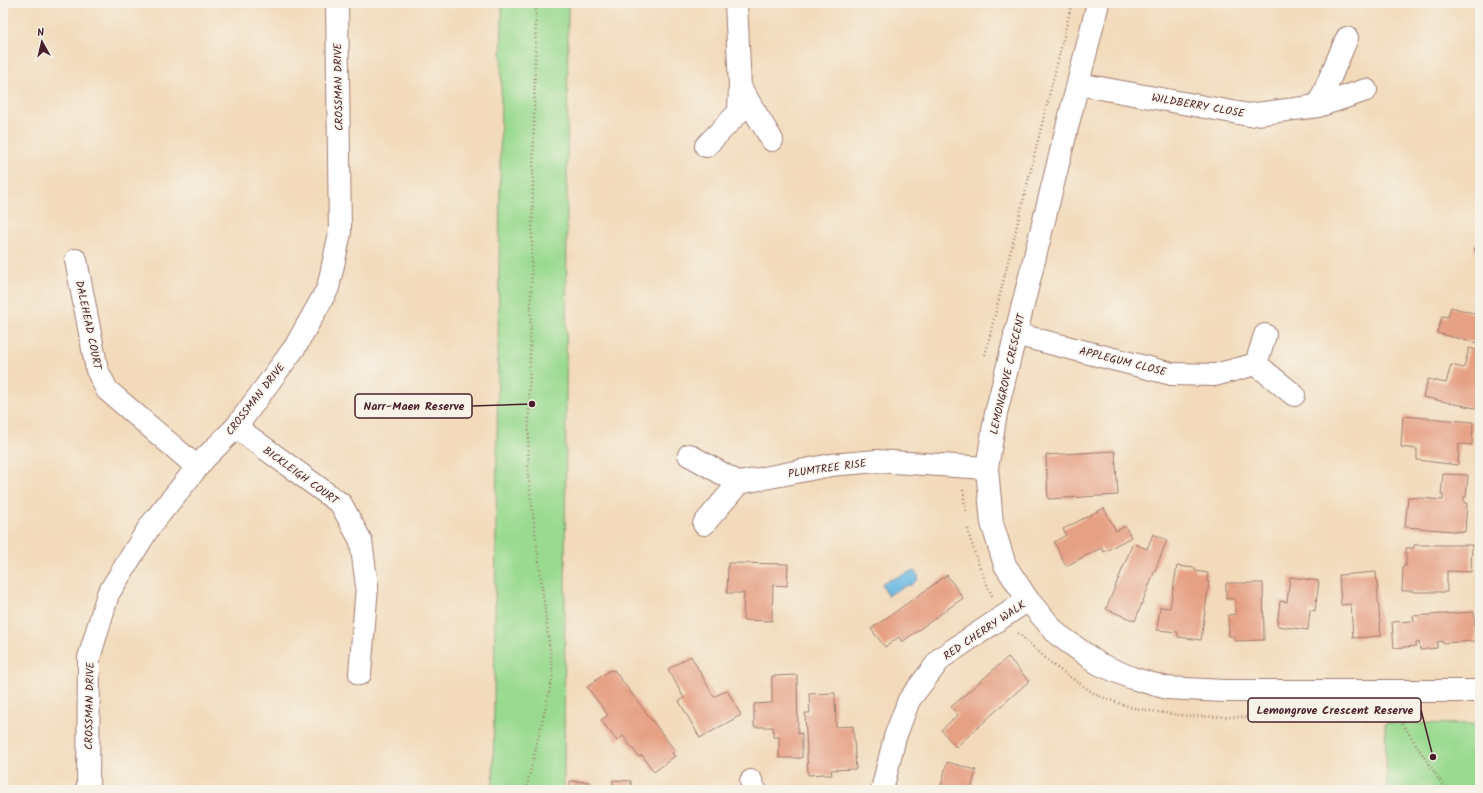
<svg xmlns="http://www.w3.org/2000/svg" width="1483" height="793" viewBox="0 0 1483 793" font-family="Kalam,sans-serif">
<rect width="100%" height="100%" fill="#f7f3e8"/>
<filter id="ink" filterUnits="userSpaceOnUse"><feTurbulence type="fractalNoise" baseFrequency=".025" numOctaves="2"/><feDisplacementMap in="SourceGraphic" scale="8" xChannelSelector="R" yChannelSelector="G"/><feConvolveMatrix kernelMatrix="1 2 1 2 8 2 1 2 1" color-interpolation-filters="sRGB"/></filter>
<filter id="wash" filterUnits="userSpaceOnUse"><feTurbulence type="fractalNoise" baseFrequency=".012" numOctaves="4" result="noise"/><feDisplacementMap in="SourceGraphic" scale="16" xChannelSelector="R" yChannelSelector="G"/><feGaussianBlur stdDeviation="0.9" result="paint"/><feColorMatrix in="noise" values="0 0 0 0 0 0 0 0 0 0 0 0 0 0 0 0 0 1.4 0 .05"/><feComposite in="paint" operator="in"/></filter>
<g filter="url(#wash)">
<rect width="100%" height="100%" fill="#f2daba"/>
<path fill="#9ada90" stroke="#727c5e" d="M 502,3 L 568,3 L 564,790 L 493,790 Z
M 1385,723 L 1480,724 L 1480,790 L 1387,790 Z"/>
<path fill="#66b8e1" stroke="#586c86" d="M 912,571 C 917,573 919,574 918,579 L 912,585 C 903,585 895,592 887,596 L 882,583 Z"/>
<g id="blocks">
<path fill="#e6a084" d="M 1480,237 L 1480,252 L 1474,250 Z
M 1451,307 L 1480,315 L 1480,344 L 1437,333 L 1442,316 L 1448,317 Z
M 1469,348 L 1480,351 L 1479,409 L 1423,397 L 1428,379 L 1446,383 L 1451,365 L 1464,368 Z
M 1403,416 L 1473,422 L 1472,445 L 1459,444 L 1458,465 L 1417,460 L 1417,449 L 1401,447 Z
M 1115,451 L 1118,495 L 1048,499 L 1046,455 Z
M 1443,474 L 1468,475 L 1466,497 L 1464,497 L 1464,503 L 1467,503 L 1465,532 L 1405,527 L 1408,497 L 1443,500 L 1443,495 L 1441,495 Z
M 1104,508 L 1116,531 L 1125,526 L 1131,537 L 1104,552 L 1101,548 L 1066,566 L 1054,542 L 1066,535 L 1063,529 Z
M 1153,534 L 1167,540 L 1135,621 L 1106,609 L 1133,543 L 1147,549 Z
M 1414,545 L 1472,545 L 1471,572 L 1447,571 L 1447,592 L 1413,592 L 1413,591 L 1402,591 L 1403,565 L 1406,566 L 1406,548 L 1414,548 Z
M 728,563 L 788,564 L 787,586 L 773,585 L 772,621 L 743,620 L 744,593 L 727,593 Z
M 1177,566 L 1195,568 L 1195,571 L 1208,573 L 1207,582 L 1209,582 L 1201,640 L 1178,637 L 1178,632 L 1157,630 L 1160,607 L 1170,608 Z
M 1376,572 L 1381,636 L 1353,638 L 1351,604 L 1341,605 L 1339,575 Z
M 947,575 L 963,598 L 902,642 L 899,637 L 885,647 L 871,629 Z
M 1290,577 L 1319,581 L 1315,611 L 1310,610 L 1308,630 L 1277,626 L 1280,601 L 1287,602 Z
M 1226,583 L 1263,583 L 1264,640 L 1234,641 L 1234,636 L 1229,636 L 1228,615 L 1235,614 L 1235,599 L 1226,599 Z
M 1474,612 L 1476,641 L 1442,643 L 1442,641 L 1437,642 L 1437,648 L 1420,650 L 1419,642 L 1416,643 L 1416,646 L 1394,648 L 1392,622 L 1414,621 L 1413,616 Z
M 691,656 L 714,697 L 727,690 L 741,715 L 700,738 L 679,701 L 684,698 L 668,669 Z
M 1008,657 L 1029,681 L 956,747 L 941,730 L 958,715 L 951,707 Z
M 610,670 L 611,671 L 614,670 L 675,751 L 672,753 L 675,756 L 654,772 L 642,755 L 639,757 L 623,736 L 617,741 L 601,720 L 608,715 L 587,687 Z
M 797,675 L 798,734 L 802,733 L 802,758 L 779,758 L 779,737 L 773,737 L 773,727 L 754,727 L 754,704 L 772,703 L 772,676 Z
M 835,693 L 836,727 L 853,726 L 856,769 L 831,770 L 832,775 L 824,775 L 824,774 L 808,775 L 805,713 L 810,713 L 809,694 Z
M 947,762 L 976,770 L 971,790 L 940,790 Z
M 613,780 L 631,781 L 631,790 L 613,790 Z
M 570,781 L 590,782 L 590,790 L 570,790 Z"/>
</g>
</g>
<g filter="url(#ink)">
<use href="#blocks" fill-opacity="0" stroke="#9e7c72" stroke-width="1"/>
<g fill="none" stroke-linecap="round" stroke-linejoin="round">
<defs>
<path id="street" d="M 1098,3 L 996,413 L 987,468 L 992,523 L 1005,565 L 1028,600 L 1057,634 L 1099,664 L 1132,678 L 1167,688 L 1224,691 L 1480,691
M 1078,84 L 1249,115 L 1318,106 L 1366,90
M 740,87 L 772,140
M 1318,106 L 1347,38
M 706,146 L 739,112 L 740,87 L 736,3
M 76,260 L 97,370 L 107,390 L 197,467
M 1015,334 L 1172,374 L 1215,375 L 1256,364
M 1265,335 L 1256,364 L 1294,395
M 236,427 L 341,504 L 361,541 L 367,586 L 360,674
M 689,455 L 739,483 L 704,524
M 739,483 L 831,465 L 877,461 L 987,468
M 751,781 L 755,790
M 88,790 L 89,658 L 108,594 L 150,526 L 204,459 L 236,427 L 295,347 L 328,288 L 340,233 L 337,3
M 882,790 L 895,737 L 909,700 L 941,658 L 1028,600"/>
</defs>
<use href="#street" stroke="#9e7c72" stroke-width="24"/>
<path stroke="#9e7c72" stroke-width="2.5" stroke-dasharray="1 3" stroke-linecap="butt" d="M 985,355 L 1072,3
M 963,490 L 966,513
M 968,529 L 970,539 L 980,568
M 982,573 L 992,596
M 1018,633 L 1053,665 L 1096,695 L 1130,707 L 1157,712 L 1187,716 L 1229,717 L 1399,717
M 1398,717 L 1446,790
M 526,790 L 553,675 L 528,474 L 536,3"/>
<use href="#street" stroke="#fff" stroke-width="22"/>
</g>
</g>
<g text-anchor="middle" stroke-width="3" stroke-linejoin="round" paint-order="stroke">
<g font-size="11" fill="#4a1f2b" stroke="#f7f3e8">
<text transform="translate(338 87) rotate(-91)" y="4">CROSSMAN DRIVE</text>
<text transform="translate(1198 105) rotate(10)" y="4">WILDBERRY CLOSE</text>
<text transform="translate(89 325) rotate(78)" y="4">DALEHEAD COURT</text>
<text transform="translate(1123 361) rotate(14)" y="4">APPLEGUM CLOSE</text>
<text transform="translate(1007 374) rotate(-77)" y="4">LEMONGROVE CRESCENT</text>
<text transform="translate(255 399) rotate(-52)" y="4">CROSSMAN DRIVE</text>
<text transform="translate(827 468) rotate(-8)" y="4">PLUMTREE RISE</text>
<text transform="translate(301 475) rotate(36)" y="4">BICKLEIGH COURT</text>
<text transform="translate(984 630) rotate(-34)" y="4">RED CHERRY WALK</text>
<text transform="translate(89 706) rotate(-89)" y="4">CROSSMAN DRIVE</text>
</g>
</g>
<path fill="none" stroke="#4a1f2b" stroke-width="1.5" d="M532 404L472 406M1433 757L1421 710"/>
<g fill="#4a1f2b" stroke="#f7f3e8" stroke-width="1.5">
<circle cx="532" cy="404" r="4"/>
<circle cx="1433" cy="757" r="4"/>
</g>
<g fill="#f7f3e8" stroke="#4a1f2b" stroke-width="1.5">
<rect x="355" y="394" width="117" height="24" rx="4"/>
<rect x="1248" y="698" width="173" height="24" rx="4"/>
</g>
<g font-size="12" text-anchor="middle" font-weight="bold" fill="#4a1f2b">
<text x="414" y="410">Narr-Maen Reserve</text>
<text x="1335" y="714">Lemongrove Crescent Reserve</text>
</g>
<rect width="1483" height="793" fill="none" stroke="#f7f3e8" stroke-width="16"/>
<g transform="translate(42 42) rotate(352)" stroke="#f7f3e8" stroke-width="3" paint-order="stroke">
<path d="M0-3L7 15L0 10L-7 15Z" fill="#4a1f2b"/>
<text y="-6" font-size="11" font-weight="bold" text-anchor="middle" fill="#4a1f2b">N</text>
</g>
</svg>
